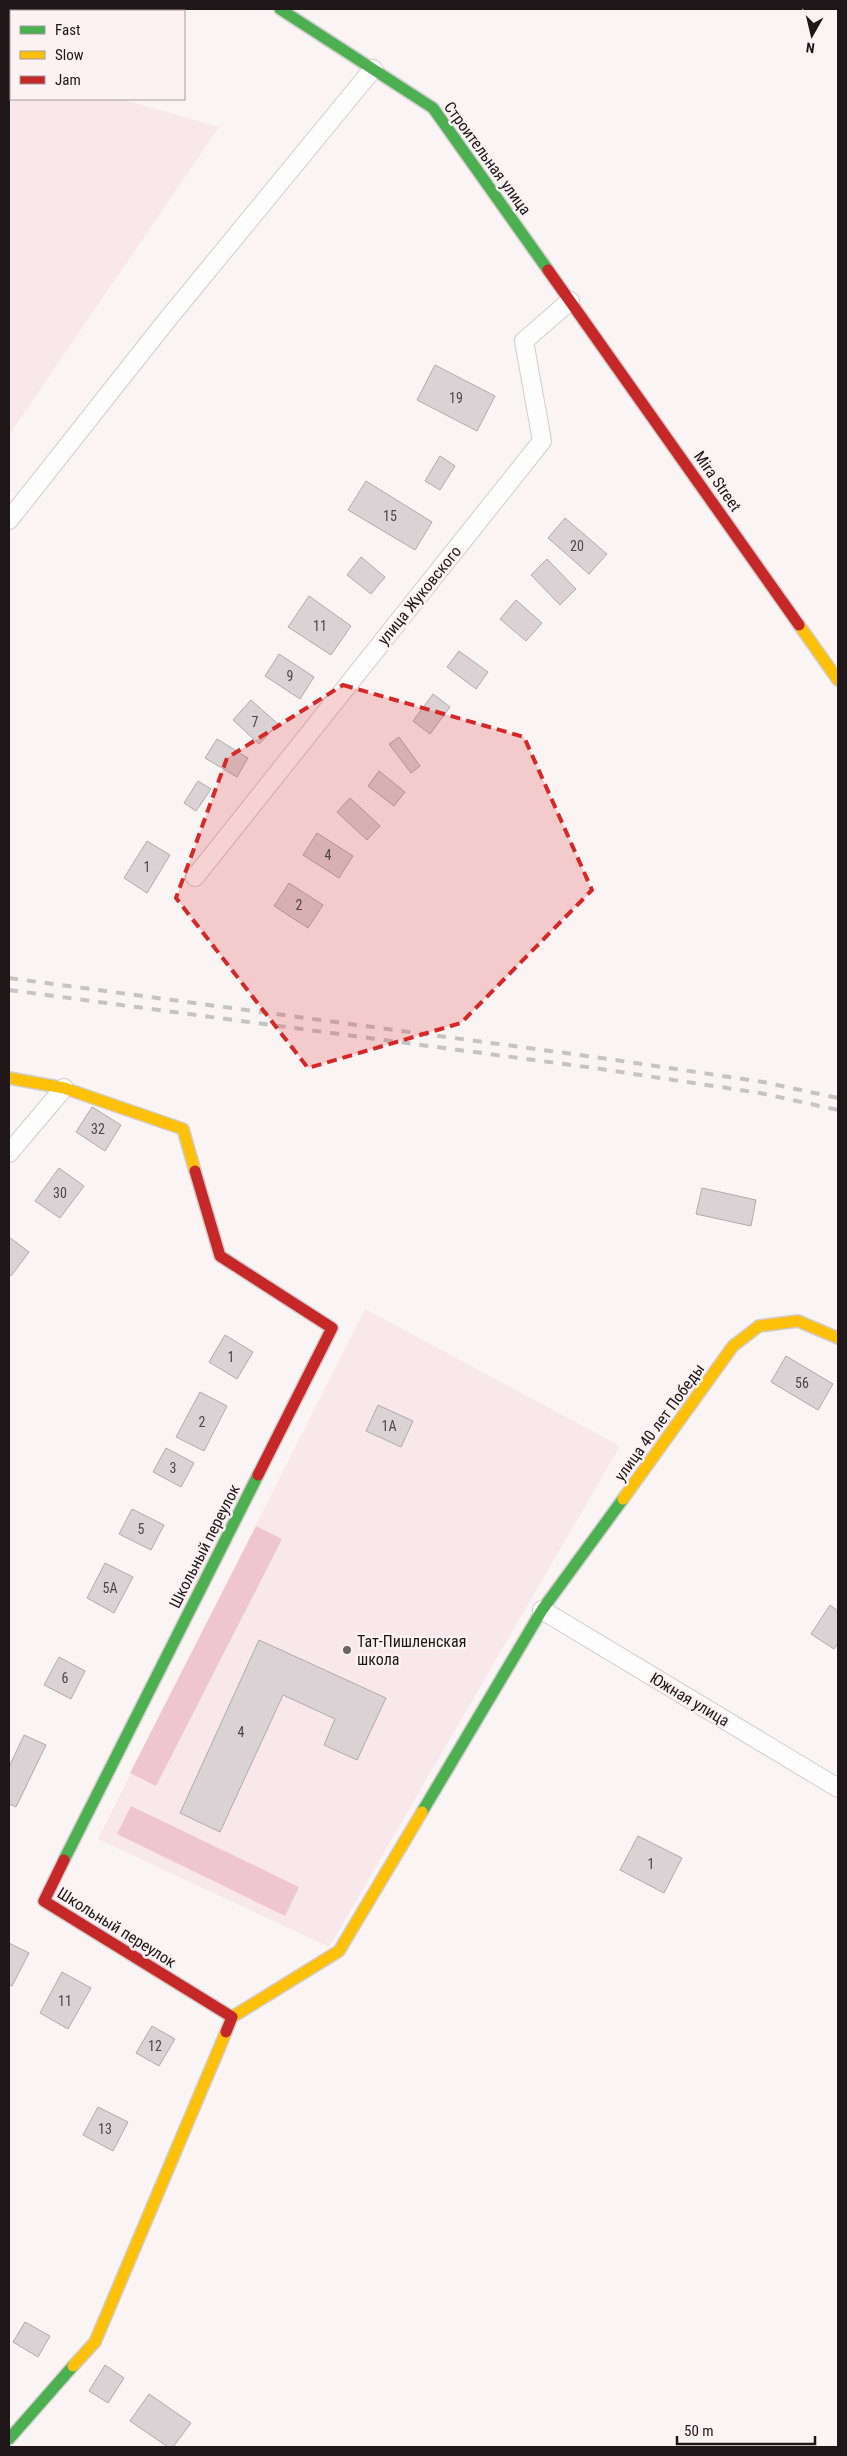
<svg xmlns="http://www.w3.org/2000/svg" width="847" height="2456" viewBox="0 0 847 2456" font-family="'Roboto Condensed',sans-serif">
<rect width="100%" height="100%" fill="#faf4f5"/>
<path fill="#f8e7eb" d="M 9,66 L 11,67 L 11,99 L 121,99 L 219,127 L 9,435 Z
M 365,1309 L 620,1446 L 329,1947 L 98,1839 Z"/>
<path fill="#efc6cf" d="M 256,1526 L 282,1539 L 156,1786 L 130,1773 Z
M 131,1806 L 299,1887 L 285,1916 L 117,1834 Z"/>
<path fill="#dad2d4" stroke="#b1aaab" d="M 435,365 L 495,396 L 477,431 L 417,400 Z
M 440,456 L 455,466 L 440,490 L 425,481 Z
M 366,481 L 432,522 L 415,550 L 348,510 Z
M 565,518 L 607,554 L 589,574 L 548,538 Z
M 361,557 L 385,577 L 371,594 L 347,575 Z
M 547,559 L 576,589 L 560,605 L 531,575 Z
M 309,596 L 351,626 L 331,655 L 288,627 Z
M 516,600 L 542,623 L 526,641 L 500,619 Z
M 459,651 L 488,672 L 476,689 L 447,667 Z
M 279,654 L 314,677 L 300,699 L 265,676 Z
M 433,694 L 450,707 L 430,734 L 413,721 Z
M 251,700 L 278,724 L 259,744 L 233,720 Z
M 399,737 L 420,766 L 411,773 L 389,744 Z
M 217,739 L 248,758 L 237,777 L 205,758 Z
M 379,771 L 405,792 L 394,806 L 368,786 Z
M 198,781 L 211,789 L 196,811 L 184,803 Z
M 350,798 L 380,826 L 367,840 L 337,812 Z
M 317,833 L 353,856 L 339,878 L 303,855 Z
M 147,841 L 170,855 L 147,893 L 124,878 Z
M 289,883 L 323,905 L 308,928 L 274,906 Z
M 92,1107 L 121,1125 L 105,1151 L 76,1132 Z
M 59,1168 L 84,1186 L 60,1218 L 35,1201 Z
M 702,1188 L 756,1200 L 751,1226 L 696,1214 Z
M 9,1237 L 29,1252 L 11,1276 L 9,1274 Z
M 225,1335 L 253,1352 L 237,1379 L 209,1362 Z
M 786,1356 L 833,1384 L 818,1410 L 771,1382 Z
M 200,1392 L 227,1406 L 204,1451 L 176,1437 Z
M 378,1405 L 413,1421 L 401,1447 L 366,1431 Z
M 166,1448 L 194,1463 L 181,1487 L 153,1472 Z
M 132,1509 L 164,1525 L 151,1550 L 119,1534 Z
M 105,1563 L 133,1577 L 114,1613 L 87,1598 Z
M 830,1605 L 838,1611 L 838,1643 L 834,1649 L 811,1634 Z
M 259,1640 L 386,1698 L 357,1760 L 324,1745 L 335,1719 L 283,1695 L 220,1832 L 180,1813 Z
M 59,1657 L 85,1671 L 71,1699 L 44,1685 Z
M 24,1735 L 46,1745 L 16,1807 L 9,1804 L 9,1767 Z
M 638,1836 L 682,1858 L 664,1893 L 620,1870 Z
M 9,1943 L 29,1953 L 12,1986 L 9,1985 Z
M 62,1972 L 91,1988 L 68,2029 L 40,2013 Z
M 152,2026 L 175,2039 L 159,2066 L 136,2053 Z
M 98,2107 L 128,2122 L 113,2151 L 83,2135 Z
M 25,2322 L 50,2336 L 38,2357 L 13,2342 Z
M 105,2365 L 124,2378 L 108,2403 L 89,2391 Z
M 149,2394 L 191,2423 L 173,2447 L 168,2447 L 130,2421 Z"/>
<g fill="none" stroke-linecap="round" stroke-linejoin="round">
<defs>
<path id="street" d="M 9,520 L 167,320 L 373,69
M 195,877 L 542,441 L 524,341 L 570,301
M 9,1153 L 64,1088
M 542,1610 L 838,1788"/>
<path id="fast" d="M 280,9 L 433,108 L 548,270
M 422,1812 L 542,1610 L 623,1499
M 64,1860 L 258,1475
M 9,2439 L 73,2366"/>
<path id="slow" d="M 799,625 L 838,680
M 9,1078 L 64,1088 L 183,1129 L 195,1171
M 623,1499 L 733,1346 L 759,1326 L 798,1321 L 838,1338
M 232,2017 L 339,1951 L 422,1812
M 73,2366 L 95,2342 L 226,2032"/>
<path id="jam" d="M 548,270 L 799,625
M 195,1171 L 220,1256 L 332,1328 L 258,1475
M 64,1860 L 44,1901 L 232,2017 L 226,2032"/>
</defs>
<use href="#street" stroke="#d3cccd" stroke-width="20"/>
<use href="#fast" stroke="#d3cccd" stroke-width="14"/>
<use href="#slow" stroke="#d3cccd" stroke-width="14"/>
<use href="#jam" stroke="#d3cccd" stroke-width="14"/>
<use href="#street" stroke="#fefdfe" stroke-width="18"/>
<use href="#fast" stroke="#4caf50" stroke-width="11"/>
<use href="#slow" stroke="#ffc107" stroke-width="11"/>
<use href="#jam" stroke="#c62828" stroke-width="11"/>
<path stroke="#c5c4c4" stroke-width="4" stroke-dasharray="9 9" stroke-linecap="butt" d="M 9,978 L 595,1057 L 763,1082 L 838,1098
M 9,990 L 594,1068 L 760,1093 L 838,1110"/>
</g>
<path fill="#d62828" fill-opacity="0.2" stroke="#d62828" stroke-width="4" stroke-dasharray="10 6" stroke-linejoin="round" d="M 343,685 L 524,737 L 592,890 L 461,1023 L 308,1068 L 176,898 L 227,758 Z"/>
<circle fill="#6b6465" stroke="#fcf2f4" stroke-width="2" cx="347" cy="1650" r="5"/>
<g text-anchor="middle" stroke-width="5" stroke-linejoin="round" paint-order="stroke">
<g font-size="14" fill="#4d4547">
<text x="456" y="403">19</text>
<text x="390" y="521">15</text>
<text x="577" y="551">20</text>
<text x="320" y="631">11</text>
<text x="290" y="681">9</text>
<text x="255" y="727">7</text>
<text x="328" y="860">4</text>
<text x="147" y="872">1</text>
<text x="299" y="910">2</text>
<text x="98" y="1134">32</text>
<text x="60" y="1198">30</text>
<text x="231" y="1362">1</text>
<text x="802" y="1388">56</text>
<text x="202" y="1427">2</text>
<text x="389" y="1431">1А</text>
<text x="173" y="1473">3</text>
<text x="141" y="1534">5</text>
<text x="110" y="1593">5А</text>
<text x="65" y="1683">6</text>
<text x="241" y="1737">4</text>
<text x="651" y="1869">1</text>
<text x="65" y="2006">11</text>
<text x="155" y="2051">12</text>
<text x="105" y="2134">13</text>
</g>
<g font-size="16" fill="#1e1618" stroke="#fcf2f4">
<text transform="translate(488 158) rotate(54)" y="6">Строительная улица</text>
<text transform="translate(718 481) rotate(55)" y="6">Mira Street</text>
<text transform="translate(419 595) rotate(-51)" y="6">улица Жуковского</text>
<text transform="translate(659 1422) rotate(-54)" y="6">улица 40 лет Победы</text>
<text transform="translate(204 1546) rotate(-63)" y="6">Школьный переулок</text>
<text transform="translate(690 1699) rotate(31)" y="6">Южная улица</text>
<text transform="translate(117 1927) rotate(32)" y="6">Школьный переулок</text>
</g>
<g font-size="16" fill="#1e1618" stroke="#fcf2f4" text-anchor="start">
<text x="357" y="1647">Тат-Пишленская<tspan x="357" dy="18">школа</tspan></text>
</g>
</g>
<rect width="847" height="2456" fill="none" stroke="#1e1618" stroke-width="20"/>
<rect x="10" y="10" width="175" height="90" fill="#fcf2f4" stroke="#a39a9c"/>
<rect x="20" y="26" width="25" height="8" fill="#4caf50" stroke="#a39a9c"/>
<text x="55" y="35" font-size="15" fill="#1e1618">Fast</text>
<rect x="20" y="51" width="25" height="8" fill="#ffc107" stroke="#a39a9c"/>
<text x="55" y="60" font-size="15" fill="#1e1618">Slow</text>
<rect x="20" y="76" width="25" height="8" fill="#c62828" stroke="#a39a9c"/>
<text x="55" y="85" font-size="15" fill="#1e1618">Jam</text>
<g transform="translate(812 35) rotate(188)" stroke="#fcf2f4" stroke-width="4" paint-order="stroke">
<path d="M0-4L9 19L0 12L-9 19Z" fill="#1e1618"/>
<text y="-8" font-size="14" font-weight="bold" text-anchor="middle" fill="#1e1618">N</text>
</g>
<path d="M677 2436v8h138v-8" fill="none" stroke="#1e1618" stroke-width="2.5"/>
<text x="684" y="2436" font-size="15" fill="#1e1618" stroke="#fcf2f4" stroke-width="4" paint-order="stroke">50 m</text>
</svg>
